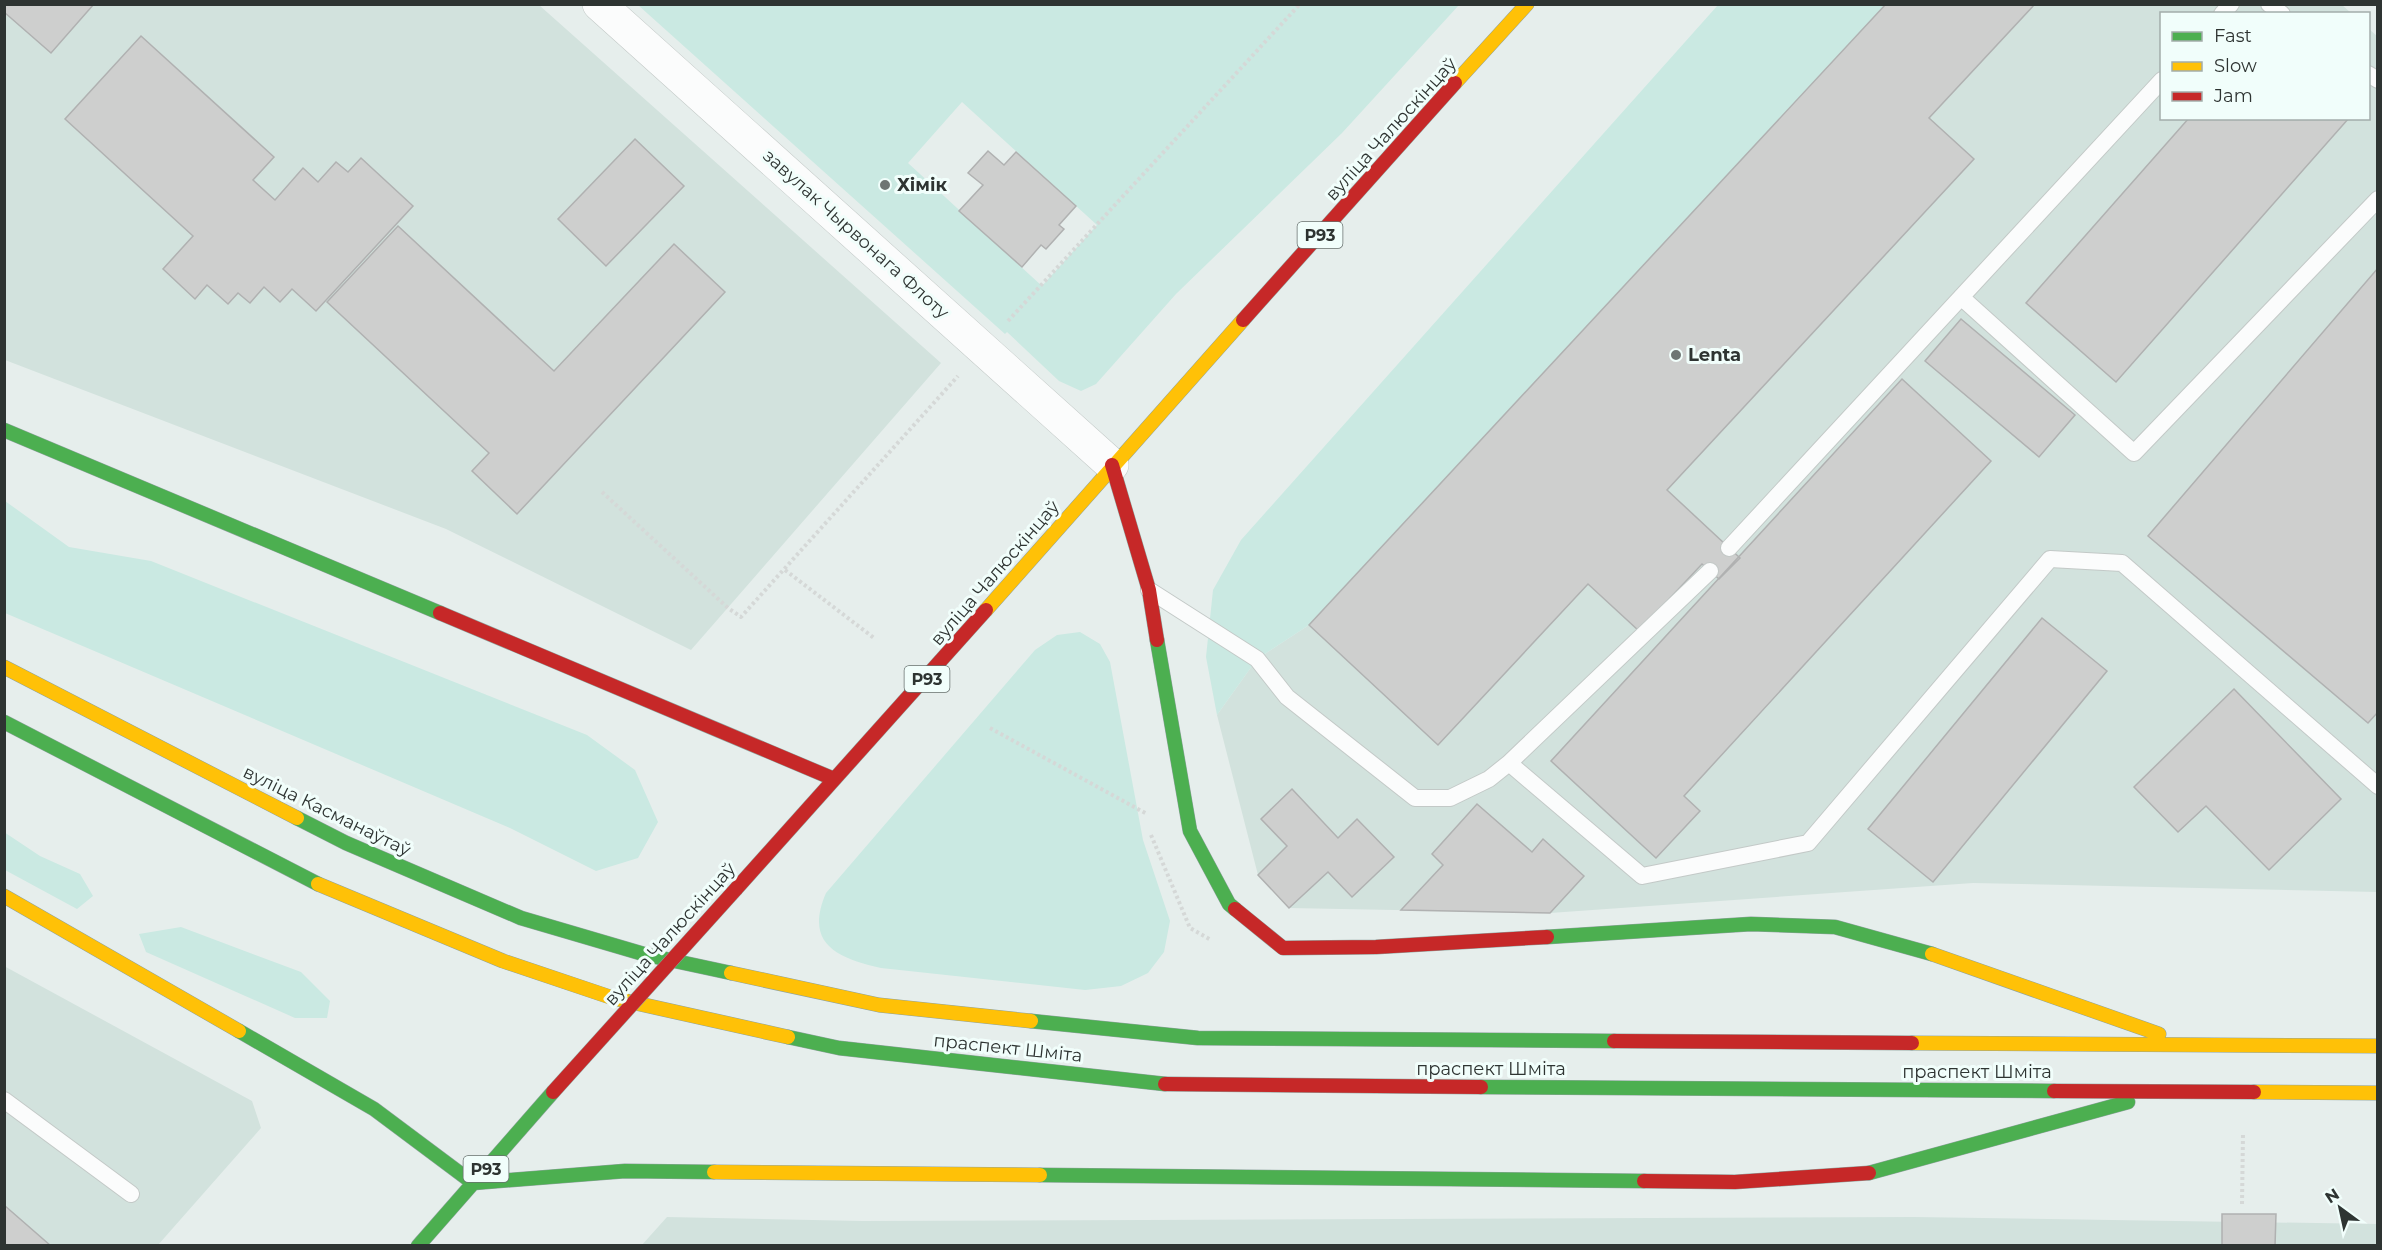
<svg xmlns="http://www.w3.org/2000/svg" width="2382" height="1250" viewBox="0 0 2382 1250" font-family="Montserrat,sans-serif">
<rect width="100%" height="100%" fill="#e6eeec"/>
<path fill="#d2e2dd" d="M 2341,4 L 2351,13 L 2162,14 L 2162,118 L 2368,118 L 2369,29 L 2377,36 L 2377,892 L 1973,883 L 1550,913 L 1289,908 L 1258,875 L 1217,715 L 1257,659 L 1309,625 L 1886,5 Z
M 4,5 L 539,5 L 941,363 L 691,650 L 446,529 L 5,360 Z
M 4,966 L 252,1101 L 261,1128 L 158,1245 L 5,1245 Z
M 667,1217 L 862,1221 L 1914,1217 L 2378,1224 L 2377,1246 L 641,1246 Z"/>
<path fill="#cae9e2" fill-rule="evenodd" d="M 638,5 L 1459,5 L 1342,133 L 1176,294 L 1096,384 L 1081,391 L 1059,381 L 1007,332 L 1005,334 ZM 962,102 L 1097,225 L 1042,286 L 908,163 Z
M 1718,5 L 1886,5 L 1309,625 L 1257,659 L 1217,715 L 1206,657 L 1213,590 L 1241,540 Z
M 5,501 L 69,547 L 151,561 L 587,735 L 635,770 L 658,822 L 638,858 L 596,871 L 510,828 L 5,613 Z
M 1080,632 L 1100,644 L 1110,662 L 1143,840 L 1170,921 L 1164,952 L 1148,973 L 1121,986 L 1085,990 L 881,968 C 837,958 804,944 826,893 L 1035,650 L 1057,635 Z
M 4,832 L 40,856 L 80,874 L 93,896 L 77,909 L 5,870 Z
M 181,927 L 301,972 L 330,1001 L 327,1018 L 295,1018 L 146,952 L 139,934 Z"/>
<path fill="#cecfce" stroke="#b0b1b1" stroke-width="1.5" d="M 4,4 L 94,4 L 51,53 L 4,12 Z
M 1886,4 L 2035,4 L 1929,118 L 1974,159 L 1667,490 L 1740,558 L 1719,579 L 1702,564 L 1639,631 L 1588,584 L 1438,745 L 1309,625 Z
M 141,36 L 274,157 L 253,180 L 275,200 L 303,168 L 318,182 L 336,162 L 348,172 L 361,158 L 413,206 L 316,311 L 292,289 L 280,302 L 264,287 L 250,303 L 238,293 L 228,304 L 207,285 L 195,299 L 163,269 L 193,236 L 65,119 Z
M 2189,118 L 2349,118 L 2116,382 L 2026,303 Z
M 635,139 L 684,186 L 606,266 L 558,219 Z
M 988,151 L 1004,165 L 1016,152 L 1076,206 L 1059,225 L 1064,229 L 1046,249 L 1041,245 L 1022,267 L 959,211 L 983,185 L 968,173 Z
M 398,226 L 554,371 L 674,244 L 725,292 L 517,514 L 472,471 L 489,453 L 327,302 Z
M 2378,268 L 2378,712 L 2368,723 L 2148,536 Z
M 1961,319 L 2075,415 L 2039,457 L 1925,361 Z
M 1902,379 L 1991,461 L 1684,796 L 1700,811 L 1656,858 L 1551,761 Z
M 2042,618 L 2107,671 L 1933,882 L 1868,829 Z
M 2234,689 L 2341,799 L 2269,870 L 2206,806 L 2178,832 L 2134,787 Z
M 1292,789 L 1338,838 L 1357,819 L 1394,857 L 1352,897 L 1328,872 L 1289,908 L 1258,875 L 1287,846 L 1261,819 Z
M 1477,804 L 1532,852 L 1543,839 L 1584,876 L 1550,913 L 1401,910 L 1443,865 L 1432,854 Z
M 4,1205 L 51,1246 L 4,1246 Z
M 2222,1214 L 2276,1214 L 2275,1246 L 2222,1246 Z"/>
<g fill="none" stroke-linecap="round" stroke-linejoin="round">
<defs>
<path id="lane" d="M 2269,4 L 2282,14
M 2222,14 L 2231,4
M 2368,74 L 2378,80
M 1961,297 L 2134,453 L 2378,199
M 1729,548 L 2162,80
M 1149,590 L 1257,659 L 1287,697 L 1415,798 L 1450,798 L 1489,779 L 1509,763 L 1710,571
M 1509,763 L 1642,876 L 1808,843 L 2050,559 L 2122,563 L 2378,786
M 4,1100 L 131,1194"/>
<path id="street" d="M 599,4 L 1112,465"/>
<path id="fast" d="M 4,430 L 440,613
M 1157,640 L 1190,831 L 1229,904 L 1235,909
M 4,722 L 318,884
M 297,818 L 346,843 L 521,918 L 647,955 L 731,973
M 1547,937 L 1751,924 L 1835,927 L 1932,954
M 1031,1021 L 1198,1038 L 1614,1041
M 239,1031 L 374,1109 L 473,1183 L 625,1171 L 714,1172
M 788,1037 L 839,1048 L 1165,1084
M 1481,1087 L 2054,1091
M 1869,1173 L 2128,1102
M 1040,1175 L 1644,1181
M 418,1246 L 553,1092"/>
<path id="slow" d="M 1455,83 L 1527,4
M 986,610 L 1243,320
M 4,667 L 297,818
M 318,884 L 503,961 L 613,998 L 788,1037
M 4,896 L 239,1031
M 1932,954 L 2159,1034
M 731,973 L 879,1005 L 1031,1021
M 1912,1043 L 2378,1046
M 2254,1092 L 2378,1093
M 714,1172 L 1040,1175"/>
<path id="jam" d="M 1243,320 L 1455,83
M 1112,465 L 1149,590 L 1157,640
M 440,613 L 834,779
M 736,889 L 986,610
M 1235,909 L 1283,948 L 1376,947 L 1547,937
M 1614,1041 L 1912,1043
M 1165,1084 L 1481,1087
M 2054,1091 L 2254,1092
M 1644,1181 L 1735,1182 L 1869,1173"/>
</defs>
<use href="#lane" stroke="#c3c9c7" stroke-width="18"/>
<use href="#street" stroke="#c3c9c7" stroke-width="34"/>
<use href="#fast" stroke="#8fa39e" stroke-width="15"/>
<use href="#slow" stroke="#8fa39e" stroke-width="15"/>
<use href="#jam" stroke="#8fa39e" stroke-width="15"/>
<path stroke="#d5d8d7" stroke-width="4" stroke-dasharray="3 3" stroke-linecap="butt" d="M 1008,321 L 1300,4
M 602,492 L 728,608 L 741,617 L 958,376
M 785,570 L 874,638
M 990,728 L 1147,814
M 1151,835 L 1190,928 L 1211,940
M 2242,1204 L 2243,1134"/>
<use href="#lane" stroke="#fbfcfc" stroke-width="16"/>
<use href="#street" stroke="#fbfcfc" stroke-width="33"/>
<use href="#fast" stroke="#4caf50" stroke-width="14"/>
<use href="#slow" stroke="#ffc107" stroke-width="14"/>
<use href="#jam" stroke="#c62828" stroke-width="14"/>
<defs>
<path id="jam-bridge" d="M 553,1092 L 736,889"/>
</defs>
<use href="#jam-bridge" stroke="#8fa39e" stroke-width="15" stroke-linecap="butt"/>
<use href="#jam-bridge" stroke="#c62828" stroke-width="14"/>
</g>
<g fill="#6e7573" stroke="#f1fefb" stroke-width="2">
<circle cx="885" cy="185" r="6"/>
<circle cx="1676" cy="355" r="6"/>
</g>
<g text-anchor="middle" stroke-width="6" stroke-linejoin="round" paint-order="stroke">
<g fill="#f1fefb" stroke="#68716e" stroke-width="1.5">
<rect x="1297.5" y="222" width="45" height="26" rx="4.5"/>
<rect x="904.5" y="666" width="45" height="26" rx="4.5"/>
<rect x="463.5" y="1156" width="45" height="26" rx="4.5"/>
</g>
<g font-size="16" font-weight="bold" fill="#2e3432">
<text x="1320" y="241">Р93</text>
<text x="927" y="685">Р93</text>
<text x="486" y="1175">Р93</text>
</g>
<g font-size="18" fill="#2e3432" stroke="#f1fefb">
<text transform="translate(1391 129) rotate(-48)" y="6">вуліца Чалюскінцаў</text>
<text transform="translate(856 234) rotate(42)" y="6">завулак Чырвонага Флоту</text>
<text transform="translate(995 573) rotate(-49)" y="6">вуліца Чалюскінцаў</text>
<text transform="translate(327 811) rotate(26)" y="6">вуліца Касманаўтаў</text>
<text transform="translate(670 934) rotate(-48)" y="6">вуліца Чалюскінцаў</text>
<text transform="translate(1008 1048) rotate(6)" y="6">праспект Шміта</text>
<text x="1491" y="1075">праспект Шміта</text>
<text x="1977" y="1078">праспект Шміта</text>
</g>
<g font-size="18" font-weight="bold" fill="#2e3432" stroke="#f1fefb" text-anchor="start">
<text x="897" y="191">Хімік</text>
<text x="1688" y="361">Lenta</text>
</g>
</g>
<rect width="2382" height="1250" fill="none" stroke="#2e3432" stroke-width="12"/>
<rect x="2160" y="12" width="210" height="108" fill="#f1fefb" stroke="#a3adab" stroke-width="1.5"/>
<rect x="2172" y="32" width="30" height="9" fill="#4caf50" stroke="#a3adab" stroke-width="1.5"/>
<text x="2214" y="42" font-size="18" fill="#2e3432">Fast</text>
<rect x="2172" y="62" width="30" height="9" fill="#ffc107" stroke="#a3adab" stroke-width="1.5"/>
<text x="2214" y="72" font-size="18" fill="#2e3432">Slow</text>
<rect x="2172" y="92" width="30" height="9" fill="#c62828" stroke="#a3adab" stroke-width="1.5"/>
<text x="2214" y="102" font-size="18" fill="#2e3432">Jam</text>
<g transform="translate(2340 1208) rotate(327)" stroke="#f1fefb" stroke-width="4.5" paint-order="stroke">
<path d="M0-4.5L10 22L0 15L-10 22Z" fill="#2e3432"/>
<text y="-9" font-size="16" font-weight="bold" text-anchor="middle" fill="#2e3432">N</text>
</g>
</svg>
